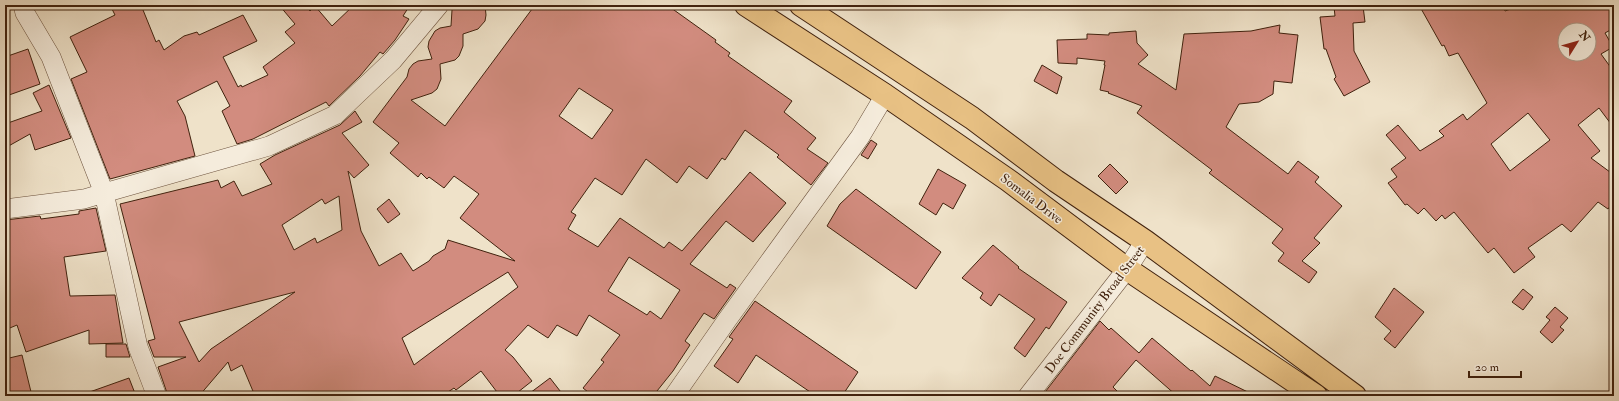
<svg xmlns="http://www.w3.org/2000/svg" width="1619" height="401" viewBox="0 0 1619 401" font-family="'IM FELL Double Pica',serif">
<rect width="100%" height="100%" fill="#efe2c9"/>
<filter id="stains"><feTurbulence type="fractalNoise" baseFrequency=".005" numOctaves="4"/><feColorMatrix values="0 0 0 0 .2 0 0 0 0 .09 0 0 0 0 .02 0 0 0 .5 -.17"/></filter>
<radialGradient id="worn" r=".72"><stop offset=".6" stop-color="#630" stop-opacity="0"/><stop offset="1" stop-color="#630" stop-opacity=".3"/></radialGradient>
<path fill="#d28c7f" stroke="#41220e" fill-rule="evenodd" d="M 121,5 L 141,5 L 156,42 L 159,40 L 164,50 L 184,36 L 197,32 L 199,35 L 243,15 L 257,41 L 223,57 L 238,87 L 241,85 L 242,87 L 268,75 L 263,67 L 295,43 L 285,32 L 295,24 L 279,5 L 305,5 L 310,11 L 315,6 L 332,26 L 354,5 L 410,5 L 403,16 L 409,19 L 395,40 L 383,54 L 380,52 L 360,76 L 329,106 L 326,102 L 253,139 L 237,144 L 222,111 L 230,106 L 217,81 L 177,101 L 185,116 L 195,156 L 110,179 L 71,79 L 87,72 L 70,37 L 115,15 L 112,9 Z
M 454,5 L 485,5 L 486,15 L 485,21 L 478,29 L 463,34 L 463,46 L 459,56 L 455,60 L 440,64 L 441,79 L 437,89 L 432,93 L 411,100 L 445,126 L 535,5 L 667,5 L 716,40 L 715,42 L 730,53 L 728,56 L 792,101 L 784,112 L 816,138 L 807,149 L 828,163 L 811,185 L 777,157 L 779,155 L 745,130 L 725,160 L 722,158 L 707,179 L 689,166 L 677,183 L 646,159 L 622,195 L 595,178 L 571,212 L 576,215 L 568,229 L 598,247 L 620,218 L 664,248 L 669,242 L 682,251 L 750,172 L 786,203 L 753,242 L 726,221 L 690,264 L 727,288 L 730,284 L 736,288 L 714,319 L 704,313 L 685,341 L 690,345 L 673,371 L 653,396 L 593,396 L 583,388 L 604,362 L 601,360 L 620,335 L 589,315 L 577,336 L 557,325 L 548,338 L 528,325 L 505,350 L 513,357 L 532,381 L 513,396 L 500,396 L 481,371 L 456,390 L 454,388 L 442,396 L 255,396 L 242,365 L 231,371 L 228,362 L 199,396 L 167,396 L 166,390 L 158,367 L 186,357 L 154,357 L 148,341 L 155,339 L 120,204 L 218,180 L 221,188 L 234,181 L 242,196 L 272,184 L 260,164 L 275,155 L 340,125 L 355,111 L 362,122 L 342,133 L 369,165 L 354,178 L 348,171 L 361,231 L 379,266 L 401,253 L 413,271 L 429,261 L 433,256 L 445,249 L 448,240 L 515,261 L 460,218 L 479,194 L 454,176 L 444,188 L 429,177 L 427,179 L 421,173 L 418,177 L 390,153 L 399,143 L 373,122 L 407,77 L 409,69 L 413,64 L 418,61 L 432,59 L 428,47 L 429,41 L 435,31 L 440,28 L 451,26 L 452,10 ZM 579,88 L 613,110 L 592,139 L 559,116 ZM 339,196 L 342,230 L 317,243 L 315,238 L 294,250 L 282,225 L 322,199 L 325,204 ZM 629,257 L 680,290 L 661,319 L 650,311 L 647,315 L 608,291 ZM 508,272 L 518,287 L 414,365 L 402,338 ZM 295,292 L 211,349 L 199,362 L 179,322 Z
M 1419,5 L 1503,5 L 1505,11 L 1522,5 L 1614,5 L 1614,28 L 1605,33 L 1613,47 L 1601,54 L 1614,72 L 1614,128 L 1599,108 L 1578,125 L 1600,151 L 1591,158 L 1614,175 L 1614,201 L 1608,209 L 1598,202 L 1571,232 L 1562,224 L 1528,248 L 1535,257 L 1514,273 L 1494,248 L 1488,253 L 1454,212 L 1445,219 L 1442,215 L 1436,221 L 1424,208 L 1418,214 L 1407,204 L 1405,205 L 1388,183 L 1397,177 L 1391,169 L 1406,158 L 1386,135 L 1398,125 L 1420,151 L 1444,136 L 1439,131 L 1463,114 L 1467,120 L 1487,103 L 1458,53 L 1449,56 L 1444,45 L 1442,46 ZM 1565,30 L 1589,30 L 1589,54 L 1565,54 ZM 1528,113 L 1550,140 L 1510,171 L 1491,144 Z
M 1363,6 L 1365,22 L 1353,23 L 1354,51 L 1370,82 L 1344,96 L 1334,79 L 1336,77 L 1326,49 L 1324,49 L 1320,17 L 1335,16 L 1334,7 Z
M 1280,25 L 1279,33 L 1298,35 L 1292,83 L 1274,81 L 1273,94 L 1259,102 L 1239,104 L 1226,127 L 1288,174 L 1298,161 L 1319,177 L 1315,182 L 1342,206 L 1314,238 L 1320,243 L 1302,261 L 1317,272 L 1309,283 L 1278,261 L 1284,253 L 1272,243 L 1283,229 L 1209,173 L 1212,170 L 1137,113 L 1142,106 L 1108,93 L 1109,92 L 1100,90 L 1105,65 L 1104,65 L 1105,61 L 1077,58 L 1077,64 L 1058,63 L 1057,40 L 1087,39 L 1087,34 L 1109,35 L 1109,33 L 1136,31 L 1137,43 L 1148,55 L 1138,64 L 1176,90 L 1184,34 L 1251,31 Z
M 28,49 L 40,84 L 9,95 L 5,85 L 5,57 Z
M 1042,65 L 1062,77 L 1057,94 L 1034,81 Z
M 49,85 L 71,138 L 35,150 L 30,134 L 5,148 L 5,124 L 42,111 L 33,93 Z
M 871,140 L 877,144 L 868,159 L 861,155 Z
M 1110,164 L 1128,182 L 1116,194 L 1098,176 Z
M 938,169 L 966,185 L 953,209 L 943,203 L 936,215 L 919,204 Z
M 856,189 L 941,252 L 916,289 L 827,226 L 840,204 Z
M 389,199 L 400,214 L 388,223 L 377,209 Z
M 96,208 L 106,251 L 64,257 L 70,296 L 115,295 L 123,343 L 89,344 L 89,330 L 26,352 L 17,325 L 5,330 L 5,220 L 40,216 L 41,219 L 79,214 L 79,211 Z
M 993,245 L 1019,267 L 1018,268 L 1067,302 L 1049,329 L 1046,327 L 1025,357 L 1014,348 L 1035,319 L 999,294 L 991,306 L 980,298 L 983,293 L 962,278 Z
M 1394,288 L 1424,312 L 1395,348 L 1384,339 L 1391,331 L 1375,317 Z
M 1523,289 L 1533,297 L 1523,310 L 1512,302 Z
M 755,301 L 858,372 L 842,396 L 816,396 L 756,355 L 738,383 L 714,366 L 733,339 L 729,337 Z
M 1555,307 L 1568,318 L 1560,327 L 1564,330 L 1552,343 L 1540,332 L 1550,320 L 1546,317 Z
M 1100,321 L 1109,330 L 1111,328 L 1139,353 L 1152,338 L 1191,371 L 1192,370 L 1210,386 L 1215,376 L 1256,396 L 1177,396 L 1136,360 L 1113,387 L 1122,396 L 1042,396 Z
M 106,344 L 126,344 L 130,357 L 106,357 Z
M 22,355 L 32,396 L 7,396 L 5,389 L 5,359 Z
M 129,378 L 136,396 L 84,396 L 84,394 Z
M 550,378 L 564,396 L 526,396 Z"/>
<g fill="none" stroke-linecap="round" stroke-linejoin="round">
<defs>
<path id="street" d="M 23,5 L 25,13 L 51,57 L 104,193 L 138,347 L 156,394
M 5,209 L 84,199 L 104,193 L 269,146 L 335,115 L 393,60 L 439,5
M 674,396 L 727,320 L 860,137 L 885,95
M 1028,396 L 1127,269 L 1145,241"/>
<path id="primary" d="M 746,5 L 885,95 L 1008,180 L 1127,269 L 1316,396
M 801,5 L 972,118 L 1056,181 L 1145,241 L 1355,396"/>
</defs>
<use href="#street" stroke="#6c523d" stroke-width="20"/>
<use href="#primary" stroke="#41220e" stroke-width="24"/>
<use href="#street" stroke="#f5ecdc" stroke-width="19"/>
<use href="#primary" stroke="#e8c184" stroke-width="22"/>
</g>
<g text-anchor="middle" stroke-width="3" stroke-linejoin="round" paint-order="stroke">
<g font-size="13" fill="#41220e" stroke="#f5ecdc">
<text transform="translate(1032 198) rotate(37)" y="5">Somalia Drive</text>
<text transform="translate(1094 309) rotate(-53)" y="5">Doe Community Broad Street</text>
</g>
</g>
<rect width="1619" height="401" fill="none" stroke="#efe2c9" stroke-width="20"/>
<rect x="6" y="6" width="1607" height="389" fill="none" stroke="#41220e" stroke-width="2"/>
<rect x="10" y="10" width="1599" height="381" fill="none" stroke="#41220e"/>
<g transform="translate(1577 42) rotate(53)"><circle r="19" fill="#f5ecdc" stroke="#ad9b8a"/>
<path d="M0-3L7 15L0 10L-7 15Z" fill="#8f2418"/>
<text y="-6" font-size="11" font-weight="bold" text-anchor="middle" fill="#41220e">N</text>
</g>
<path d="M1469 371v6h52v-6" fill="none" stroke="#41220e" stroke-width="2"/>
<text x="1475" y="371" font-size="12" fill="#41220e" stroke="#f5ecdc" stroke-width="3" paint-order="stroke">20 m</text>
<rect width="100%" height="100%" filter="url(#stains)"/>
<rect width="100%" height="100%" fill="url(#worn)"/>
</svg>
